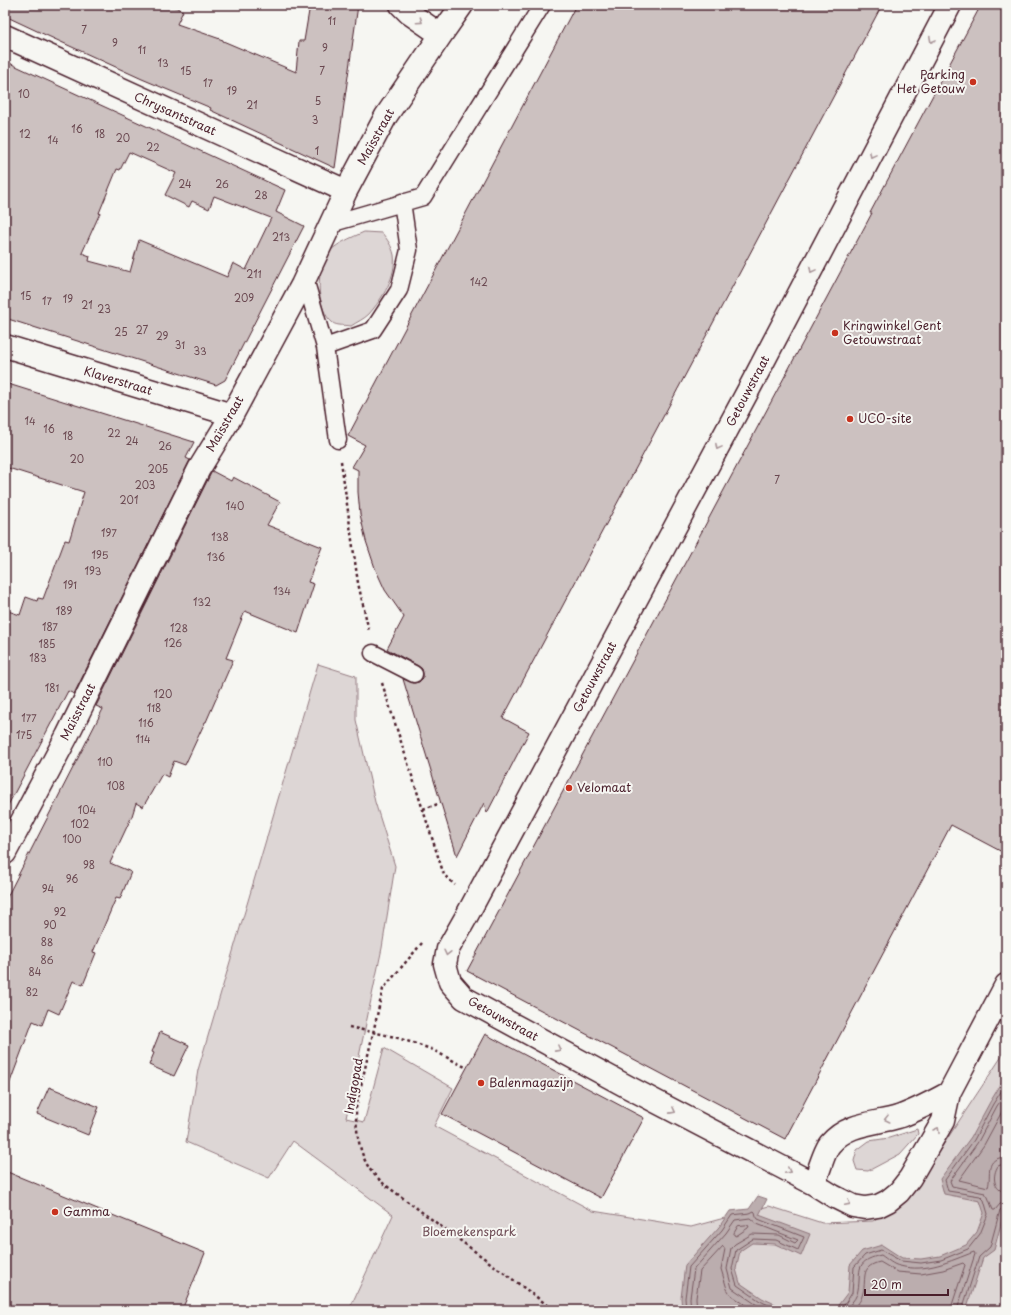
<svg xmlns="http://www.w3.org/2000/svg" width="1011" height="1315" viewBox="0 0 1011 1315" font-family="'Playpen Sans',sans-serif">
<rect width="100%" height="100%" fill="#f6f6f2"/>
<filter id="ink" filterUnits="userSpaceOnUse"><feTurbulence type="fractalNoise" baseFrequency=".025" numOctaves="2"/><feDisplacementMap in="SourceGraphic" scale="8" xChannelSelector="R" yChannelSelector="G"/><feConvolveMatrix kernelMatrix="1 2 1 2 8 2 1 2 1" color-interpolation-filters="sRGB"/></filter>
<g filter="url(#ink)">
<path fill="#ddd6d5" stroke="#947a80" d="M 364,232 L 382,233 C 387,239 392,246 394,255 C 397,276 382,299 369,314 C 364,319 357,322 351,326 C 346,325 337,326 333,323 C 316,310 316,273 326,256 C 332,245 353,237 364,232 Z
M 318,664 L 356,676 L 356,720 L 375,802 L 395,866 L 382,948 L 346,1118 L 364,1122 L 384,1048 L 453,1088 L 434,1126 L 593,1211 L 691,1227 L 769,1206 L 822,1223 L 873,1221 L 910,1195 L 1006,1050 L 1006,1310 L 349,1310 L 393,1215 L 293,1141 L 269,1178 L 186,1142 L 198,1070 Z
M 917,1129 L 918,1134 L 900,1154 L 868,1171 L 857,1170 L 854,1161 L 857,1150 L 869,1141 L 889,1138 Z"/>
<path fill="#bbadae" stroke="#8e747a" d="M 1006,1076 L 1006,1165 L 1003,1175 L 1006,1205 L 994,1250 L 983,1258 L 966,1310 L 837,1310 L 836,1308 L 848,1292 L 850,1265 L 862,1251 L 882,1245 L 902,1258 L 921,1259 L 940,1256 L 966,1245 L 977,1232 L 984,1213 L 980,1201 L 944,1194 L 940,1179 L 971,1137 L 990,1102 Z
M 758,1196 L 767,1199 L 759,1215 L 810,1234 L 801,1256 L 775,1244 L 752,1243 L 740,1251 L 736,1269 L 740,1283 L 762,1298 L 788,1310 L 682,1310 L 681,1298 L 685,1265 L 719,1227 L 730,1211 L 749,1209 Z"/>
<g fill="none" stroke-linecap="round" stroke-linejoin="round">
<path stroke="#77585f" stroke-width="1" d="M 1006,1093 L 997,1106 L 978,1142 L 950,1181 L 952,1186 L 985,1193 L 988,1197 L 993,1210 L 995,1210 L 1000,1204 L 1006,1202
M 1006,1104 L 984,1145 L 959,1180 L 988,1187 C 992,1175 983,1158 1006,1157
M 1006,1163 L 998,1166 C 992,1175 993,1191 1006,1192
M 747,1225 L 749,1226 L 748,1228 L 736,1236 L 734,1235 L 734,1233 L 738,1226 Z
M 686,1310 L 685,1298 L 689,1267 L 722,1230 L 732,1215 L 750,1213 L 754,1211 L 755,1212 L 756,1216 L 758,1219 L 804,1237 L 798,1250 L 776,1240 L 753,1239 L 736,1250 L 732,1269 L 737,1285 L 760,1301 L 779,1310
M 691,1310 L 690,1298 L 694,1269 L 726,1233 L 735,1220 L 750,1218 L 757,1224 L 798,1240 L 795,1243 L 779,1235 L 752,1234 L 735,1244 L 731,1248 L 727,1269 L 732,1288 L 757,1305 L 767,1310
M 697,1310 L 696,1298 L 700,1271 L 723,1246 L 725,1249 L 721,1269 L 727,1289 L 731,1295 L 753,1310
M 841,1310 L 852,1293 L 854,1267 L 865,1255 L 881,1250 L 901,1261 L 921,1263 L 941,1260 L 968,1249 L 980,1234 L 988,1214 L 984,1200 L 980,1196 L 948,1191 L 945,1180 L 974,1140 L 993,1104 L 1006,1084
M 846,1310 C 849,1305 855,1300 857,1294 C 863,1273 851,1262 881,1255 C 887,1259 893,1265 900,1266 C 926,1273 950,1261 974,1252 L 975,1254 L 957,1310
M 853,1310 C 856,1306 861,1301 862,1296 C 868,1280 858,1267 880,1262 L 897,1272 L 921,1274 L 943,1270 L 963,1263 L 965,1265 L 952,1305 L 951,1310
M 962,1310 L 979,1257 L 990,1247 L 1000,1210 L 1003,1208 L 1006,1208"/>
</g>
<path fill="#ccc1c0" stroke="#4a1f2b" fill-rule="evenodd" d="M 5,5 L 171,5 L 183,11 L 177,24 L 223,40 L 223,41 L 296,72 L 299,41 L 304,41 L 310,5 L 358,5 L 335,168 L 210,110 L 211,108 L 142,79 L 37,31 L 5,16 Z
M 576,5 L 882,5 L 503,718 L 529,732 L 487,813 L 484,803 L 457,856 L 403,679 L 414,683 L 419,682 L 423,678 L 423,674 L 422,669 L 418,666 L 387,649 L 404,617 L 385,590 L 375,568 L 366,541 L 360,514 L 358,492 L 358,470 L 352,467 L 365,445 L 348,436 Z
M 981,5 L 1006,5 L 1006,854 L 951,825 L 785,1139 L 467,971 L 872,213 L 870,213 Z
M 5,61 L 285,190 L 276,212 L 304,226 L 225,380 L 216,385 L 5,318 ZM 129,152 L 176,173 L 165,195 L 189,207 L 192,201 L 209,209 L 214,196 L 271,218 L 246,270 L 233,263 L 227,277 L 139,240 L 130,272 L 89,261 L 90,256 L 82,253 L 100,213 L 99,213 L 117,169 L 120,170 Z
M 5,383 L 194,442 L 186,458 L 190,460 L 74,694 L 68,691 L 5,811 L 5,610 L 20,615 L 26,597 L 37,601 L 38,598 L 43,599 L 65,540 L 69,541 L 84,492 L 5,467 Z
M 212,471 L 231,481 L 233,477 L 280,502 L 267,525 L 322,547 L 308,582 L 314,584 L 298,633 L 245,611 L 226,658 L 233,660 L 206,722 L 205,722 L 185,765 L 174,761 L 168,777 L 162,774 L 143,807 L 136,803 L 132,816 L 110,863 L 131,872 L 120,899 L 116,898 L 93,952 L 96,953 L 83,985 L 73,981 L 59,1014 L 48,1009 L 42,1025 L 33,1021 L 7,1090 L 5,1090 L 5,901 L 103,709 L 96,706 Z
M 160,1032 L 189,1045 L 174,1076 L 149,1065 L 154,1053 L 152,1052 Z
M 485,1034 L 644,1118 L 601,1198 L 442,1114 Z
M 49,1087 L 99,1107 L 88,1135 L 37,1114 Z
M 5,1171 L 205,1253 L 182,1310 L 5,1310 Z"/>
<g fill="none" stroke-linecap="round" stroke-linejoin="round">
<defs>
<path id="lane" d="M 330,224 L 423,197 L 542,5
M 305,279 L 325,347 L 338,440
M 325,347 L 373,330 L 399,290 L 409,250 L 402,202
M 373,653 L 414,674"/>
<path id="street" d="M 401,5 L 409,13 L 441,35
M 950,5 L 749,389 L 465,919 L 448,949 L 445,964 L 450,982 L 464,998 L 628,1087 L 814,1184 L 833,1196 L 853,1206 L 865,1208 L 878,1206 L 888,1201 L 899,1192 L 910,1178 L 943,1121 L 949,1093 L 1006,985
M 5,36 L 346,191
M 5,346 L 232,415
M 5,853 L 67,736 L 199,469 L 232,415 L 302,285 L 346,191 L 386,116 L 441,35 L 462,5
M 814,1184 C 818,1174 824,1151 830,1144 C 848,1123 874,1124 898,1117 C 916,1111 932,1102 949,1093"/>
</defs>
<use href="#lane" stroke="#4a1f2b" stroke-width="19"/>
<use href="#street" stroke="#4a1f2b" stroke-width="25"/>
<path stroke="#4a1f2b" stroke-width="2.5" stroke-dasharray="3 3" stroke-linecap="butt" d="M 341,461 L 358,583 L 369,631
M 382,683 L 444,875 L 455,885
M 423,809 L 441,803
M 422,943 L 383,989 L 356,1108 C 356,1128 358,1150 369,1168 C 373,1174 379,1179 384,1184 L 554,1310
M 349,1027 L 395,1037 L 431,1049 L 467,1068"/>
<use href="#lane" stroke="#f6f6f2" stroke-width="16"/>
<use href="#street" stroke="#f6f6f2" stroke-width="22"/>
</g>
<defs><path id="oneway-chevron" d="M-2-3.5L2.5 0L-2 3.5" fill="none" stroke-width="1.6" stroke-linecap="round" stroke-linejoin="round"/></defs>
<g stroke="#a99598">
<use href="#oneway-chevron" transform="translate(420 21) rotate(34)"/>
<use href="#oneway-chevron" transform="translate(932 40) rotate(118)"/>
<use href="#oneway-chevron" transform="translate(872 155) rotate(118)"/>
<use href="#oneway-chevron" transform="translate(812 270) rotate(118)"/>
<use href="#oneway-chevron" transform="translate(718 447) rotate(118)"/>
<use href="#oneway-chevron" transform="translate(447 953) rotate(103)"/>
<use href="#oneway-chevron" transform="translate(558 1049) rotate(28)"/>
<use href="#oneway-chevron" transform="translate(673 1111) rotate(28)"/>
<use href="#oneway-chevron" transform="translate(887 1119) rotate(166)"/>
<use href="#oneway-chevron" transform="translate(937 1130) rotate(-60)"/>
<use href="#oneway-chevron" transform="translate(788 1171) rotate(27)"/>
<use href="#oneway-chevron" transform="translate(848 1203) rotate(26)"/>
</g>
</g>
<g fill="#c8321e" stroke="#f6f6f2" stroke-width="1.5">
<circle cx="973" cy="82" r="4"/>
<circle cx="835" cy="333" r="4"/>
<circle cx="850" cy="419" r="4"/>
<circle cx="569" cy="788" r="4"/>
<circle cx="481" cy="1083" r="4"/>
<circle cx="55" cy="1212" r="4"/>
</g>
<g text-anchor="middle" stroke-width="4" stroke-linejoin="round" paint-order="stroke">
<g font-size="10" fill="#6a4850">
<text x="332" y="25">11</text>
<text x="84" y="34">7</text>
<text x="115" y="47">9</text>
<text x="325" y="52">9</text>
<text x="142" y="54">11</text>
<text x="163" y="67">13</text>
<text x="186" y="75">15</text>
<text x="322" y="75">7</text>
<text x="208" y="87">17</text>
<text x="232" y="95">19</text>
<text x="24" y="98">10</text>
<text x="318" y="105">5</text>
<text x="252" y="109">21</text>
<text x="315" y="124">3</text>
<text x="77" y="133">16</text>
<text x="25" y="138">12</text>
<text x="100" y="138">18</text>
<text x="123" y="142">20</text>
<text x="53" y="144">14</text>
<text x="153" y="151">22</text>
<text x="317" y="155">1</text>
<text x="185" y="188">24</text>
<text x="222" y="188">26</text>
<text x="261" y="199">28</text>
<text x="281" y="241">213</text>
<text x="254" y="278">211</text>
<text x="479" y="286">142</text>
<text x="26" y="300">15</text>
<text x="244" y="302">209</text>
<text x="68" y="303">19</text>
<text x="47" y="305">17</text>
<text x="87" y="309">21</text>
<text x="104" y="313">23</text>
<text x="142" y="334">27</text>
<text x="121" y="336">25</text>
<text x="162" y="340">29</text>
<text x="180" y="349">31</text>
<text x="200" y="355">33</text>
<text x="30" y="425">14</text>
<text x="49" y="433">16</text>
<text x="114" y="437">22</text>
<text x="68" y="440">18</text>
<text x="132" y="445">24</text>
<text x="165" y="450">26</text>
<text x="77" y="463">20</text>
<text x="158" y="473">205</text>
<text x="777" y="484">7</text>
<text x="145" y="489">203</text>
<text x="129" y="504">201</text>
<text x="235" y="510">140</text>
<text x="109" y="537">197</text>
<text x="220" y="541">138</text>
<text x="100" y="559">195</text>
<text x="216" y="561">136</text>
<text x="93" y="575">193</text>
<text x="70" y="589">191</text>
<text x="282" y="595">134</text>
<text x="202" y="606">132</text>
<text x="64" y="615">189</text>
<text x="50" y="631">187</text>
<text x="179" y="632">128</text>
<text x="173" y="647">126</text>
<text x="47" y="648">185</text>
<text x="38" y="662">183</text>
<text x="52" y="692">181</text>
<text x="163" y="698">120</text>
<text x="154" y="712">118</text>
<text x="29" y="722">177</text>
<text x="146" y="727">116</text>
<text x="24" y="739">175</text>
<text x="143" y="743">114</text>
<text x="105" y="766">110</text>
<text x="116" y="790">108</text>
<text x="87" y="814">104</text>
<text x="80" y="828">102</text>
<text x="72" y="843">100</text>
<text x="89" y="869">98</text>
<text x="72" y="883">96</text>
<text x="48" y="893">94</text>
<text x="60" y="916">92</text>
<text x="50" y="929">90</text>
<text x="47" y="946">88</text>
<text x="47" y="964">86</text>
<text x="35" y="976">84</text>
<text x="32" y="996">82</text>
</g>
<g font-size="12" fill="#4a1f2b" stroke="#f6f6f2" text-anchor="start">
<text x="965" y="79" text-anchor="end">Parking<tspan x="965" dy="14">Het Getouw</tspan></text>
<text x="843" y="330">Kringwinkel Gent<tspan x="843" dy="14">Getouwstraat</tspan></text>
<text x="858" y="423">UCO-site</text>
<text x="577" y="792">Velomaat</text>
<text x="489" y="1087">Balenmagazijn</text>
<text x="63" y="1216">Gamma</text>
</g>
<g font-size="12" fill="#4a1f2b" stroke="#f6f6f2">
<text transform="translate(175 114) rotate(24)" y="4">Chrysantstraat</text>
<text transform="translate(376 137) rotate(-61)" y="4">Maïsstraat</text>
<text transform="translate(118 381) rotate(17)" y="4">Klaverstraat</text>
<text transform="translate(748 391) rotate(-62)" y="4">Getouwstraat</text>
<text transform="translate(225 424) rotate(-60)" y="4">Maïsstraat</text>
<text transform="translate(595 677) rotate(-62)" y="4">Getouwstraat</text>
<text transform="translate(78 712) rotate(-63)" y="4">Maïsstraat</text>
<text transform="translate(503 1019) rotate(29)" y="4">Getouwstraat</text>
<text transform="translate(354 1086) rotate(-80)" y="4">Indigopad</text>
</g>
<g font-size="12" fill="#6f4d56" stroke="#f6f6f2">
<text x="469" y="1236">Bloemekenspark</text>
</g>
</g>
<rect width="1011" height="1315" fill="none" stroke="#f6f6f2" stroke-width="20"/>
<rect x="10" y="10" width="991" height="1295" fill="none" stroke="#4a1f2b" stroke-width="1.5" filter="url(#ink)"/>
<path d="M865 1289v6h83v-6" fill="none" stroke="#4a1f2b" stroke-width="2"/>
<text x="871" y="1289" font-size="12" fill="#4a1f2b" stroke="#f6f6f2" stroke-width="3" paint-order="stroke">20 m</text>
</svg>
